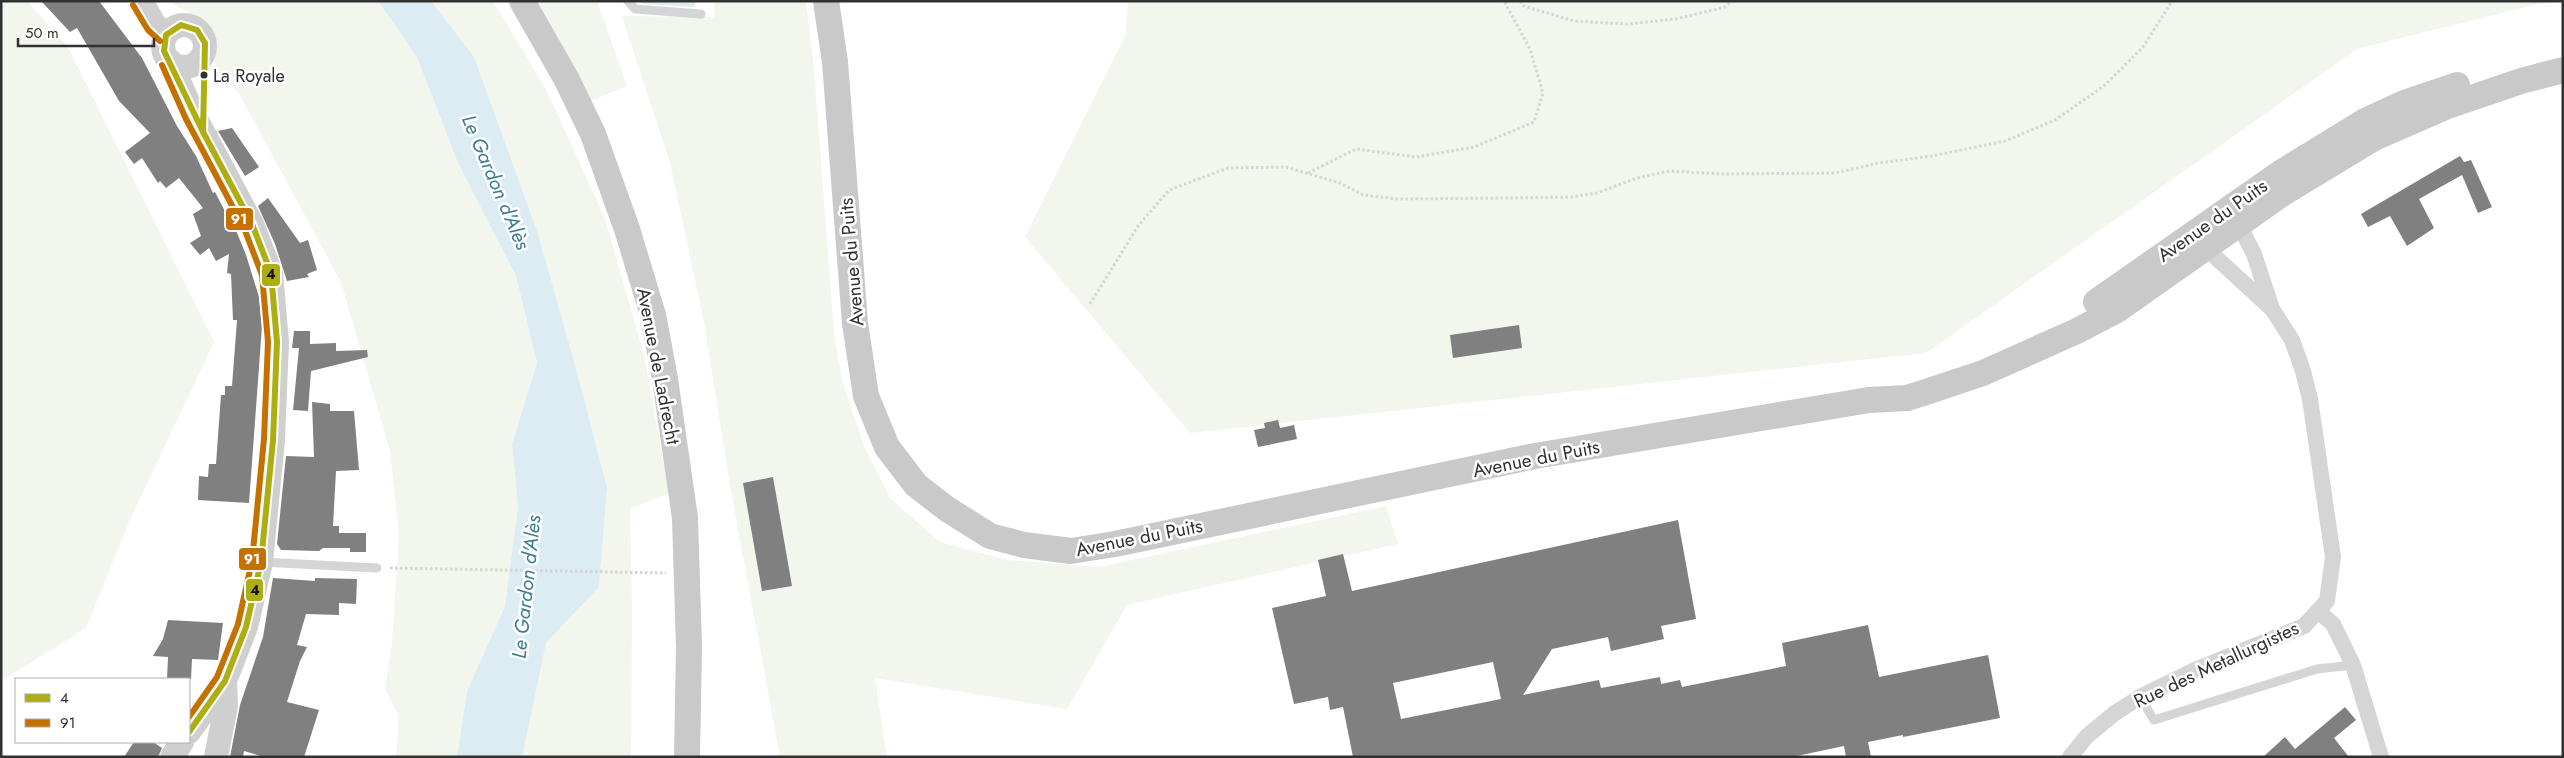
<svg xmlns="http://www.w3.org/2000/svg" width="2564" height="758" viewBox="0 0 2564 758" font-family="Jost,sans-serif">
<rect width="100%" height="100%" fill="#fff"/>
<path fill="#f3f6ed" d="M 1,1 L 27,1 L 68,47 L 214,342 L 129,522 L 86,628 L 1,681 Z
M 170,1 L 378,1 L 417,57 L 458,163 L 516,276 L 537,363 L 512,444 L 518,506 L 505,606 L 467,691 L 457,757 L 396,757 L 399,717 L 385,689 L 392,643 L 399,535 L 390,451 L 341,282 L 238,92 L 214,68 C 219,38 216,25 187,11 C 181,8 175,6 170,1 Z
M 416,1 L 493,1 L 546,89 L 605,219 L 644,355 L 669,493 L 630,509 L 632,613 L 631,757 L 522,757 L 520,755 L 546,643 L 599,587 L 607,488 Z
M 538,1 L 597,1 L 627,86 L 586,103 Z
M 714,1 L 806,1 L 814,69 L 834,334 L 843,383 L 864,447 L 891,499 L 940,542 L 1008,560 L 1099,567 L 1386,506 L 1398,544 L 1127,605 L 1067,709 L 875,678 L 887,757 L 780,757 L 730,486 L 704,322 L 670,163 L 622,16 L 714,17 Z
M 1128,1 L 2551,1 L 2357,49 L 1926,353 L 1190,433 L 1025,237 L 1126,34 Z"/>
<path fill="#dbecf3" d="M 378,1 L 431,1 L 474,57 L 537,231 L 575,365 L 607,488 L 599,587 L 546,643 L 522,757 L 457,757 L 467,691 L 505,606 L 518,506 L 512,444 L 537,363 L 516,276 L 458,163 L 417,57 Z
M 642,1 L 695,1 L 694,7 L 643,4 Z"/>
<path fill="#808080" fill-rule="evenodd" d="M 41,1 L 99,1 L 142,58 L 177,126 L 196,156 L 213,193 L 215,192 L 232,225 L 233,223 L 246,255 L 259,297 L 262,326 L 249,503 L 198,500 L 199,476 L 208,477 L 209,464 L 216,464 L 221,395 L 225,395 L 225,386 L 232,386 L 237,320 L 233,320 L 231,274 L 227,273 L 229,254 L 216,261 L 209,248 L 200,255 L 190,243 L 201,236 L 193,214 L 203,208 L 179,178 L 166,188 L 160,181 L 158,183 L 142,158 L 134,164 L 125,152 L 150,133 L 119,101 L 77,28 L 70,32 Z
M 232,128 L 259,167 L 245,176 L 218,131 Z
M 2460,156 L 2464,162 L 2471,160 L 2492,207 L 2478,213 L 2462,175 L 2419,199 L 2434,228 L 2407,246 L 2390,216 L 2368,227 L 2361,214 Z
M 268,198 L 300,243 L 308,240 L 317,270 L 307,274 L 309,277 L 287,281 L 275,244 L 258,206 Z
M 1519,325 L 1522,348 L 1453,358 L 1450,335 Z
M 294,331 L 310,331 L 310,344 L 336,343 L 336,351 L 367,350 L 368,357 L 311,371 L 308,411 L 293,410 L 299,348 L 292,348 Z
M 312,402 L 330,404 L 330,411 L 354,411 L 359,470 L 336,471 L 333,526 L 339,526 L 339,533 L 366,533 L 366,552 L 350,552 L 350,548 L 323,548 L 319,551 L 281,550 L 277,544 L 286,456 L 314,457 Z
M 1278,420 L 1280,428 L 1294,425 L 1297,439 L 1258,447 L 1254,430 L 1265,428 L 1264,423 Z
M 773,477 L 792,586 L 762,591 L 743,483 Z
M 1678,520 L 1696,619 L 1661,626 L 1664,639 L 1611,651 L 1608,637 L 1552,649 L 1523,695 L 1599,680 L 1601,688 L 1660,677 L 1661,684 L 1680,680 L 1682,687 L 1786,666 L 1782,643 L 1868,625 L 1879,677 L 1988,655 L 2000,718 L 1903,737 L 1903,735 L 1868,742 L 1871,757 L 1846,757 L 1844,746 L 1792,757 L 1353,757 L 1343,707 L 1330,710 L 1328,697 L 1294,704 L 1272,608 L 1326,596 L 1318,560 L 1343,554 L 1352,591 ZM 1493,662 L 1501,699 L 1401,719 L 1393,683 Z
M 273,578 L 315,581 L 315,578 L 357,579 L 356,604 L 339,603 L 339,615 L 306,614 L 297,645 L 307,647 L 300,661 L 287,702 L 319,710 L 304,757 L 264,757 L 244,751 L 243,757 L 230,757 L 240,705 L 263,637 Z
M 168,620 L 223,623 L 218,660 L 192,659 L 191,679 L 167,679 L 168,657 L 153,656 L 163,639 Z
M 2345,707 L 2356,720 L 2334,738 L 2349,757 L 2263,757 L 2285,737 L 2295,749 Z
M 134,742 L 153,742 L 162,748 L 158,757 L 124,757 Z"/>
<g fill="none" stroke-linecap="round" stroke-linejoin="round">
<path stroke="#d5d5d5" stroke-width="3" stroke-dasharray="2.5 2.5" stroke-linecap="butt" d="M 1520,1 L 1524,6 L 1574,21 L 1627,24 L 1676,19 L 1725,7 L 1731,1
M 1308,173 L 1356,149 L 1416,157 L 1474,147 L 1534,122 L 1543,93 L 1530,49 L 1504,1
M 1090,304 L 1138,226 L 1169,190 L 1228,168 L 1286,167 L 1340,183 L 1363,195 L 1398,199 L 1511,198 L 1571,197 L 1597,193 L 1637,178 L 1669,171 L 1723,174 L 1835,173 L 1879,163 L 1932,156 L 2005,141 L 2055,120 L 2104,86 L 2143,47 L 2172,1
M 390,568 L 666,573"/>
<path stroke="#d5d5d5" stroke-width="9" d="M 628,1 L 635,9 L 701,14
M 203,119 L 205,50
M 261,562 L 377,568
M 2140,697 L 2154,720 L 2317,669 L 2353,665"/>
<path stroke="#d5d5d5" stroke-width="16" d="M 2198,241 L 2272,309
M 2319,612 L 2333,624 L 2353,665 L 2381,757
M 2070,757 L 2087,736 L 2115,713 L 2140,697 L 2195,670 L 2304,626 L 2327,601 L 2333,557 L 2310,399 L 2303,371 L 2292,340 L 2272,309 L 2254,254 L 2235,217"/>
<path stroke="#cfcfcf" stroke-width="24" d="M 141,1 L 155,25 L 166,35
M163 46a21 21 0 1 1 42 0a21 21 0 1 1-42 0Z
M 170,61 L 194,115 L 252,224 L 271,273 L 277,342 L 273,440 L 261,562 L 246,627 L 225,681 L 189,732
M 172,757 L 182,742
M 216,757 L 226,706 L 225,681"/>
<path stroke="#c9c9c9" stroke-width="26" d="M 522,1 L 567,80 L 593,134 L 627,229 L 653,315 L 665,379 L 685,518 L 689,647 L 687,757
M 826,1 L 835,62 L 855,323 L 866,396 L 887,447 L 916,485 L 947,509 L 990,536 L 1024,545 L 1071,551 L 1115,544 L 1535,456 L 1869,400 L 1907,398 L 1923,393 L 1983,373 L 2077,331 L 2117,310 L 2283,193 L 2374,138 L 2445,107 L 2521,81 L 2563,70
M 2096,302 L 2282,172 L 2365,121 L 2404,103 L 2457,85"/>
<defs>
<path id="bus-1" d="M 181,25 L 197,30 L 205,43 L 203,132 L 164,51 L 166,35 Z
M 189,732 L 225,681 L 246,627 L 261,562 L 273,440 L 277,342 L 271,273 L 252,224 L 203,132"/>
<path id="bus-2" d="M 133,5 L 148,30 L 160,41
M 162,65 L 186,119 L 244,228 L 262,275 L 268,342 L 264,439 L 252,561 L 238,624 L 217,677 L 189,717"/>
</defs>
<use href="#bus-1" stroke="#fff" stroke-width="10"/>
<use href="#bus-2" stroke="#fff" stroke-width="10"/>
<use href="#bus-1" stroke="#adad14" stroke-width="6"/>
<use href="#bus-2" stroke="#c57100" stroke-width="6"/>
</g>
<circle fill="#313131" stroke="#fff" stroke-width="2" cx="204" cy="75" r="4.5"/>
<g text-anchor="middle" stroke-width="5" stroke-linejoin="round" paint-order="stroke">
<g font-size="18" fill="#313131" stroke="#fff" text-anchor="start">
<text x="213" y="82">La Royale</text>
</g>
<g font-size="19" fill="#313131" stroke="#fff">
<text transform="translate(2212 220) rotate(-35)" y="7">Avenue du Puits</text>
<text transform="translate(851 262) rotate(-95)" y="7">Avenue du Puits</text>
<text transform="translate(659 366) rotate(79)" y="7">Avenue de Ladrecht</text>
<text transform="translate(1536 458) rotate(-11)" y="7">Avenue du Puits</text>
<text transform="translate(1139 537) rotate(-11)" y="7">Avenue du Puits</text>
<text transform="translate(2216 664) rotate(-25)" y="7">Rue des Metallurgistes</text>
</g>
<g font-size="20" font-style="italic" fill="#3c7c96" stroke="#fff">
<text transform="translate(496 182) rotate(67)" y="7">Le Gardon d'Alès</text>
<text transform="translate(526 587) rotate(-84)" y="7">Le Gardon d'Alès</text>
</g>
</g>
<g stroke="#fff" stroke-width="2">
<rect x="225" y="207" width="29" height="24" rx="5" fill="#c57100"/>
<rect x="261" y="263" width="20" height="24" rx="5" fill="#adad14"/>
<rect x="238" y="547" width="29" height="24" rx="5" fill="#c57100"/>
<rect x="245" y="578" width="19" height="24" rx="5" fill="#adad14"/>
</g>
<g font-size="14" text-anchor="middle" font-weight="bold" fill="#fff">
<text x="239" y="224">91</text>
<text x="252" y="564">91</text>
</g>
<g font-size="14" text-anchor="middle" font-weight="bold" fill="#111">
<text x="271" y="279">4</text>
<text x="255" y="595">4</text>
</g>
<rect width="2564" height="758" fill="none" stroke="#313131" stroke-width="5"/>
<rect x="15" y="678" width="175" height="65" fill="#ffffff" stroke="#adadad"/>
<rect x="25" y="694" width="25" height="8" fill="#adad14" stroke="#adadad"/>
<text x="60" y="703" font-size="15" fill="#313131">4</text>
<rect x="25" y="719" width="25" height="8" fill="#c57100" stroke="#adadad"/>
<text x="60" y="728" font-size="15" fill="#313131">91</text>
<path d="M18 38v8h136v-8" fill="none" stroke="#313131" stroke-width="2.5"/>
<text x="25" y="38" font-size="15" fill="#313131" stroke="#ffffff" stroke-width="4" paint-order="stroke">50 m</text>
</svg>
